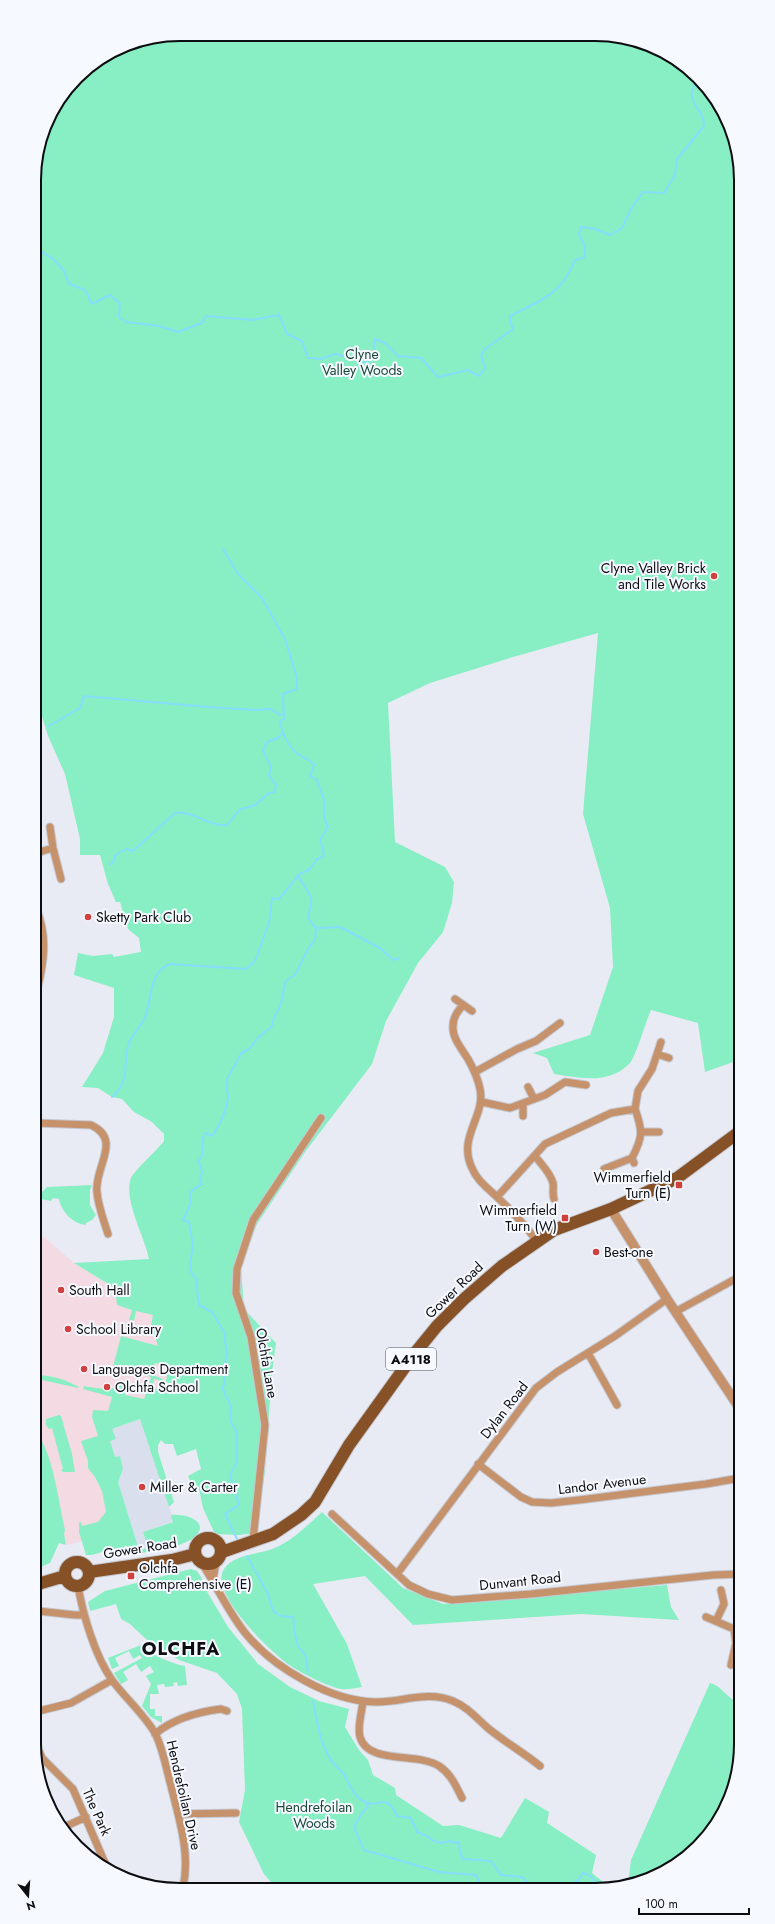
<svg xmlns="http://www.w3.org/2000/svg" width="775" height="1924" viewBox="0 0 775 1924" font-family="Jost,sans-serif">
<rect width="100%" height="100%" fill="#e8ebf3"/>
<path fill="#d9dfed" d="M 140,1419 L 174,1521 L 143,1532 L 148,1548 L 139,1550 L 118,1482 L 123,1469 L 120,1456 L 115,1457 L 110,1441 L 112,1429 Z"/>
<path fill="#f3dae3" d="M 37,1237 L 44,1237 L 74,1263 L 155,1313 L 178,1380 L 166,1413 L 108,1427 L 105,1439 L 129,1527 L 68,1545 L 59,1543 L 38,1473 Z"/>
<path fill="#87efc3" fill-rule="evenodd" d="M 180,34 L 624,37 L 660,49 L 698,76 L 722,107 L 736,142 L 739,1060 L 705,1072 L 698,1023 L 651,1010 C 646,1021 636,1056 630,1063 C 609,1085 581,1078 554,1074 L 547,1058 L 533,1053 L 590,1035 L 613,967 L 610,908 L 583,814 L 598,633 L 513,657 L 430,683 L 388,703 L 395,842 L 445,867 L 454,882 L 452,903 L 443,932 L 418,963 L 386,1021 L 372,1064 L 305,1152 L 257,1224 L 241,1267 L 244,1309 L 276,1343 L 272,1372 L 265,1471 L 257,1533 L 239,1535 L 215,1534 L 203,1508 L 199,1489 L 194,1489 L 188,1476 L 201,1469 L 196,1449 L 177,1456 L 173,1444 L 165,1444 L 161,1440 L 158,1445 L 158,1452 L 174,1502 L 169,1507 L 140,1419 L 112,1429 L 116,1439 L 110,1441 L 115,1457 L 120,1456 L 123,1469 L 118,1482 L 139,1550 L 148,1548 L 143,1532 L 173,1522 L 171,1515 C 183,1513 210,1520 196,1536 C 186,1546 147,1554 134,1553 C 127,1553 120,1549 113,1549 C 103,1550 96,1556 86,1555 L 79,1532 L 79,1523 L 81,1522 L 82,1526 L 98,1522 L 106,1512 L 102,1491 L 95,1477 L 88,1468 L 88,1461 L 81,1441 L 98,1436 L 92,1417 L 93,1410 L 108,1411 L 112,1397 L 83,1389 L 84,1386 C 96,1388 115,1393 124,1382 L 148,1388 L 151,1377 L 113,1367 L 121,1336 L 158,1346 L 151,1325 L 153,1315 L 136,1311 L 134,1321 L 129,1320 L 132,1310 L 117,1305 L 115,1288 L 74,1263 L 149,1259 C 145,1237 123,1200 131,1178 C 134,1171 158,1149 164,1141 L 164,1134 L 152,1122 L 134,1112 L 122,1099 L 112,1097 L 98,1088 L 82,1087 L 103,1053 L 114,1017 L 114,988 L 74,975 L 78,953 L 93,956 L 112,954 L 114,957 L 141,952 L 139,938 L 128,929 L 120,902 L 116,902 L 108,884 L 100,855 L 80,855 L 80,839 L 65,774 L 48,736 L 36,697 L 34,170 L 49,115 L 83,70 L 124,45 ZM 155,1363 L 168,1366 L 166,1382 L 173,1384 L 171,1392 L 152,1388 L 154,1379 L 162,1381 L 163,1379 L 152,1375 ZM 127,1386 L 147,1391 L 144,1399 L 125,1395 Z
M 92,1185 L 90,1190 L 90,1205 L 96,1215 L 92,1220 L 86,1223 L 86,1225 C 73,1224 61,1211 59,1199 L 53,1198 L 51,1201 L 41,1199 L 41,1193 L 47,1187 Z
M 38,1375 C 56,1376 63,1379 79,1387 L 78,1388 L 38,1379 Z
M 59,1415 L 61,1416 L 72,1454 L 75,1472 L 63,1472 L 61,1470 L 63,1469 L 52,1428 L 49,1429 L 46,1425 L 46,1419 Z
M 38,1436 C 52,1450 60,1508 65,1530 L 64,1534 L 66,1545 L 59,1543 L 50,1563 L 38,1568 Z
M 322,1512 L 403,1588 L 443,1604 L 667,1585 L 671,1607 L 679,1620 L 581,1614 L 413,1625 L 365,1576 L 313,1584 L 347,1644 L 362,1687 C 355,1688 347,1690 341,1689 C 329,1687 301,1673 291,1666 C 272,1654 208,1592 224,1569 C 235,1553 261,1555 277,1547 C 294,1539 308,1525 322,1512 Z
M 191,1569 L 197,1571 L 201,1577 L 206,1590 L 228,1627 L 258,1664 L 290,1687 L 319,1701 L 349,1709 L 345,1727 L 359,1750 L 368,1760 L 373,1775 L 395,1788 L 396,1795 L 443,1826 L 459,1825 L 501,1838 L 525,1798 L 549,1812 L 547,1823 L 596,1855 L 592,1873 L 607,1885 L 275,1887 L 264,1874 L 239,1822 L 245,1790 L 242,1709 L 237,1694 L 217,1673 L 179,1660 L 146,1639 L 130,1624 L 121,1619 L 116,1604 L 90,1611 L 88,1602 L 105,1591 Z
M 141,1645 C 153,1655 169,1663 185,1666 L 187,1685 L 178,1686 L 177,1682 L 173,1683 L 174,1686 L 165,1687 L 164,1684 L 157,1685 L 159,1694 L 150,1694 L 150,1709 L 155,1709 L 155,1716 L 162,1716 L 162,1723 L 151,1717 L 142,1706 L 151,1684 L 146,1676 L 154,1672 L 150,1666 L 141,1672 L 136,1664 L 123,1672 L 128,1680 L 121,1684 L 114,1673 L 142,1658 L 140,1655 L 133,1659 L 129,1651 L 115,1658 L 119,1666 L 112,1669 L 108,1658 Z
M 710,1683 C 724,1687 724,1697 741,1704 L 741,1754 L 730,1800 L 705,1840 L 676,1866 L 633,1885 L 628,1885 L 631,1860 Z"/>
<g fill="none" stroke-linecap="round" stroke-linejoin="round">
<path stroke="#86ddfd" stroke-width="2" d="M 35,248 L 53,259 L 64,271 L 69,284 L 85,290 L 92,304 L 110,295 L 120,303 L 119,317 L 126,322 L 159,326 L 178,332 L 202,323 L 206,316 L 253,320 L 279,315 L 287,334 L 302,341 L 308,358 L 320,359 L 336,354 L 367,363 L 374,352 L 375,339 L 385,343 L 398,356 L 421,358 L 438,377 L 468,370 L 479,376 L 485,368 L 481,355 L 485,349 L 513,329 L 510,322 L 510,316 C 541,300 561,295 575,260 L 585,257 L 585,246 L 579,235 L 581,227 L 595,229 L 610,235 L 622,228 L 631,209 L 643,192 L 664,193 L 675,175 L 677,159 L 704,126 C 704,103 680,105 699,78
M 223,549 L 238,574 L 262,598 L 285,639 L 297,678 L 297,689 L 283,694 L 284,719 L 280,721 C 281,732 289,748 298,754 C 304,758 309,759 314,765 L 310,776 L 317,780 L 318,783 L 324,800 L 324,819 L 328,827 L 320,840 L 324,854 L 322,857 L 317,859 L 310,869 L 298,875 C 302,883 308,891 311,898 C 314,908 301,915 316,928 L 315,940 L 309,947 L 295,975 L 288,979 L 285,983 L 281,1004 L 274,1018 L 272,1026 L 258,1038 L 249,1049 L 241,1053 C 238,1061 229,1074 227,1080 C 226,1086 227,1090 228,1096 C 228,1107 219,1127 212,1136 L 206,1133 L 203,1138 L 202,1156 L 198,1161 L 202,1171 L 200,1180 L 202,1184 C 193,1189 187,1192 191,1203 L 183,1220 L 189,1222 L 193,1246 L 190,1263 L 191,1272 L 196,1279 L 199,1305 L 212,1312 L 224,1332 L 227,1354 L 223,1372 L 225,1383 L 222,1388 L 231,1406 L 230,1420 L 237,1433 L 237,1462 L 230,1475 L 239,1505 L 225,1514 L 237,1539
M 49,726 L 80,708 L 84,696 L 208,707 L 256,710 L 271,709 L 280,715 L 283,714
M 110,865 L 115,860 L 114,856 L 126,849 L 133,851 L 175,813 C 193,810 209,827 227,825 L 239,810 L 255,805 L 269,793 L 275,792 L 276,785 L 269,776 L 271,767 L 263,751 L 267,742 L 278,738 L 283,732
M 316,928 L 340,927 L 380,948 L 393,960 L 399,958
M 112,1097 C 130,1081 123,1067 128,1046 C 130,1036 141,1027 145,1017 C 152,999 149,971 170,964 L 246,969 L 255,961 L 269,923 L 272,898 L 279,899 L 298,876
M 247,1556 L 268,1594 L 273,1611 L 281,1616 L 293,1617 L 295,1635 L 298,1646 L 306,1657 L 308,1673
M 313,1701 C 317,1722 319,1741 331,1760 C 335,1766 341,1770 345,1776 C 349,1783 353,1795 360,1799 C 379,1813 384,1788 397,1816 L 411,1818 L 417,1832 L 429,1837 L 432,1840 L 441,1843 L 451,1841 L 455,1843 L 459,1842 L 460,1852 L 463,1859 L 491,1861 L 501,1875 L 522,1877 L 528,1883 L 538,1886
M 366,1802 L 368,1807 L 362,1813 L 354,1827 L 364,1850 L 439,1872 L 476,1875 L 481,1886
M 570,1885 L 578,1880 L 583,1873 L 589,1875 L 599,1885"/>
<defs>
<path id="minor" d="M 50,827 L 53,848 L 61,879
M 36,853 L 53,848
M 36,909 C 48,935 44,963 37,990
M 455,999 L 472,1011
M 463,1005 C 458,1011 453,1017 453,1026 C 452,1038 462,1049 468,1059 C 473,1068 478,1078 480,1089 C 486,1116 457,1137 472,1168 C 477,1181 489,1189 498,1198 C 512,1211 525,1225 537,1241
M 657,1054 L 669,1058
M 475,1072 L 517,1049 L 536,1041 L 560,1023
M 528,1087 L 534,1099
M 482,1102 L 510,1108 L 545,1095 L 565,1082 L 586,1085
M 523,1116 L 523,1104
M 37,1123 L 91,1125 C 123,1140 94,1167 97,1192 C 98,1206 104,1221 108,1234
M 641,1132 L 659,1132
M 535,1156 C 541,1164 550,1172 553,1183 C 554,1188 552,1193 554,1199
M 634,1163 L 632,1158 C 643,1137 643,1131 635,1109
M 604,1169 L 632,1158
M 497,1197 L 545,1144 L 611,1113 L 635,1109 L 638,1091 L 652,1069 L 661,1042
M 675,1312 L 739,1277
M 588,1353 L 617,1405
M 478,1464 L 521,1497 L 532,1502 L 551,1503 L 579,1500 L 706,1484 L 740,1478
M 332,1514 L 409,1585 L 428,1594 L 452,1600 L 531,1594 L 713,1575 L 740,1574
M 253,1540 L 265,1425 L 251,1337 L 236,1293 L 237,1269 L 253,1220 L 321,1118
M 201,1562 C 217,1586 228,1612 246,1634 C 274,1668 330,1701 375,1702 C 401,1703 426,1690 453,1701 C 469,1708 476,1718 489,1729 C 505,1742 524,1753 540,1766
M 397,1574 L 536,1388 L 557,1372 L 615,1336 L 667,1299
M 213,1580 L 216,1562
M 78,1586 C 83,1615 95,1656 112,1680 C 125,1698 146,1716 156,1735 C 163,1750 166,1767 170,1782 C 178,1815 191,1853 183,1887
M 38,1611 L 75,1615 L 83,1615
M 706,1617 L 734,1629
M 716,1621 L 724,1604 L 721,1590
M 731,1665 L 736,1643 L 734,1629 L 740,1626
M 363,1701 C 362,1712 357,1727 360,1737 C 368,1765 418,1752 439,1766 C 451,1774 456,1786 462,1798
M 39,1711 L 71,1703 L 112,1680
M 155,1734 C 174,1718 197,1712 221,1709 L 227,1711
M 39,1751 L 42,1758 L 73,1789 L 108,1870
M 178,1814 L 236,1813
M 62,1828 L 86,1817"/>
<path id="tertiary" d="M 611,1209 L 667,1299 L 740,1409"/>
<path id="primary" d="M195 1551a13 13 0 1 1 26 0a13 13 0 1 1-26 0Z
M 222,1552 L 273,1534 L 301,1515 L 315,1502 L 349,1445 L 415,1353 L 437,1326 L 464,1299 L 502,1266 L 554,1230 L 611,1209 L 677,1178 L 739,1132
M65 1574a12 12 0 1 1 24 0a12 12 0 1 1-24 0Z
M 89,1572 L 172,1560 L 195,1554
M 38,1584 L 65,1576"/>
</defs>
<use href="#minor" stroke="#c5c7cf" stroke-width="9"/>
<use href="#tertiary" stroke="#c5c7cf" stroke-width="11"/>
<use href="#primary" stroke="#c5c7cf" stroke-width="14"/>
<use href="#minor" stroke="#c5926c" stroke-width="7"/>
<use href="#tertiary" stroke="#c5926c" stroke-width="9"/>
<use href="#primary" stroke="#865126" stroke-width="12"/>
</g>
<g fill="#cf403e" stroke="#f6f9ff" stroke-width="1.5">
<circle cx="714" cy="576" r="4"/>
<circle cx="88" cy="917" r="4"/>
<rect x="675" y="1181" width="8" height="8" rx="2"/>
<rect x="561" y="1214" width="8" height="8" rx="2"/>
<circle cx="596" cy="1252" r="4"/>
<circle cx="61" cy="1290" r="4"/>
<circle cx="68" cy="1329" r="4"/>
<circle cx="84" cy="1369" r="4"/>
<circle cx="107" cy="1387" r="4"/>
<circle cx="142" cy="1487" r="4"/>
<rect x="127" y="1572" width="8" height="8" rx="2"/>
</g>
<g text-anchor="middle" stroke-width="4" stroke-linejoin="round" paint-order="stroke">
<rect fill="#f6f9ff" stroke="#525458" stroke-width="1" x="386" y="1348" width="50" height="22" rx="3"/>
<g font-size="13" font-weight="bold" fill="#0c0d10">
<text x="411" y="1364">A4118</text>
</g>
<g font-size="14" fill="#194836" stroke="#f6f9ff">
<text x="362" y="359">Clyne<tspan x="362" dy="16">Valley Woods</tspan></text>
<text x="314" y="1812">Hendrefoilan<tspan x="314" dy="16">Woods</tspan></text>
</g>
<g font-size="14" fill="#0c0d10" stroke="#f6f9ff" text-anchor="start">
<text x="706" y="573" text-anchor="end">Clyne Valley Brick<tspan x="706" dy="16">and Tile Works</tspan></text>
<text x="96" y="922">Sketty Park Club</text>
<text x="671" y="1182" text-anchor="end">Wimmerfield<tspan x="671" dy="16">Turn (E)</tspan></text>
<text x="557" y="1215" text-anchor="end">Wimmerfield<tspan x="557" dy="16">Turn (W)</tspan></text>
<text x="604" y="1257">Best-one</text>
<text x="69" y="1295">South Hall</text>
<text x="76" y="1334">School Library</text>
<text x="92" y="1374">Languages Department</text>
<text x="115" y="1392">Olchfa School</text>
<text x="150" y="1492">Miller &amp; Carter</text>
<text x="139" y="1573">Olchfa<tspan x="139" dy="16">Comprehensive (E)</tspan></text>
</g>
<g font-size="14" fill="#0c0d10" stroke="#f6f9ff">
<text transform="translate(454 1290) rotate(-44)" y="5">Gower Road</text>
<text transform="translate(267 1363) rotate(80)" y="5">Olchfa Lane</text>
<text transform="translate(504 1410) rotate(-52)" y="5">Dylan Road</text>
<text transform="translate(602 1484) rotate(-7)" y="5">Landor Avenue</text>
<text transform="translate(140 1548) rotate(-9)" y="5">Gower Road</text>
<text transform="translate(520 1581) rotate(-6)" y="5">Dunvant Road</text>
<text transform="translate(184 1795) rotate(77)" y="5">Hendrefoilan Drive</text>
<text transform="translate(97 1812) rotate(66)" y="5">The Park</text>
</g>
<g font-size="18" font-weight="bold" letter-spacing="1" fill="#0c0d10" stroke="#f6f9ff">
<text x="181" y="1655">OLCHFA</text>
</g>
</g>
<path d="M0 0H775V1924H0ZM180 41H595A139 139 0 0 1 734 180V1744A139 139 0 0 1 595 1883H180A139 139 0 0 1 41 1744V180A139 139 0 0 1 180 41Z" fill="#f6f9ff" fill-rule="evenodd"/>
<path fill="none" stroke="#0c0d10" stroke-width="2" d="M180 41H595A139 139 0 0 1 734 180V1744A139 139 0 0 1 595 1883H180A139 139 0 0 1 41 1744V180A139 139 0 0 1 180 41Z"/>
<g transform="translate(28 1896) rotate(163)" stroke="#f6f9ff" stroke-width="3" paint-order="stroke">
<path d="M0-3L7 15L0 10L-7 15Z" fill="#0c0d10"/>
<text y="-6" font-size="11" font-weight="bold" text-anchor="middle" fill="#0c0d10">N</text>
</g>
<path d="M639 1908v6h110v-6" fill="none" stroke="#0c0d10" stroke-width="2"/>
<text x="645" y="1908" font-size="12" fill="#0c0d10" stroke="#f6f9ff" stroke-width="3" paint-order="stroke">100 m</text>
</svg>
